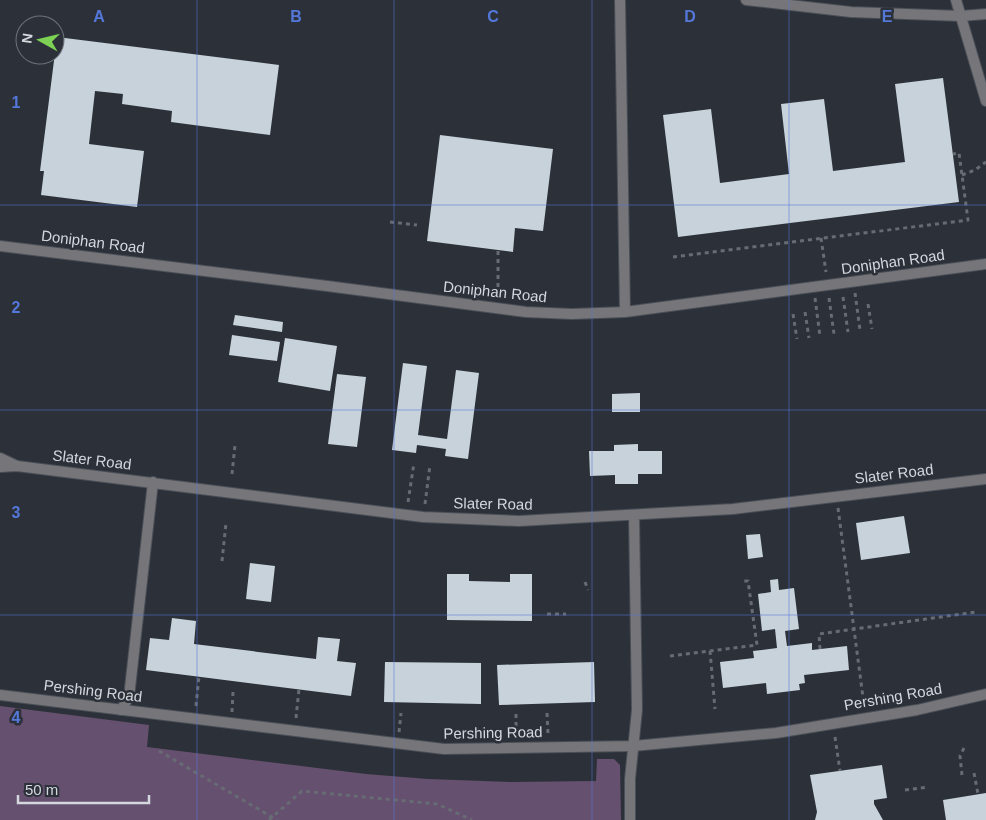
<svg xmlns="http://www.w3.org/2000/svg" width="986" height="820" viewBox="0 0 986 820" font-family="Helvetica,sans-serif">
<rect width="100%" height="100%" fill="#2c3139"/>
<path fill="#66506f" d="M 0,706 L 149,725 L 147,747 L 366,774 L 428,779 L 511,782 L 596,781 L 597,759 L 614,759 L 620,765 L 621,820 L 0,820 Z"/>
<path fill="#c7d2db" d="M 57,37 L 279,65 L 270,135 L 171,122 L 172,111 L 122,104 L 123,94 L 95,91 L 89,144 L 144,151 L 137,207 L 41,195 L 44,171 L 40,171 Z
M 943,78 L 959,202 L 678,237 L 663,115 L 711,109 L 720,183 L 789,174 L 781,104 L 824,99 L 833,171 L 905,162 L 895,84 Z
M 440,135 L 553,149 L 543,231 L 515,228 L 513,252 L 427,241 Z
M 235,315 L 283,322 L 282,332 L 233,325 Z
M 232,335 L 280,342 L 277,361 L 229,355 Z
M 285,338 L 337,346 L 330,391 L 278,382 Z
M 403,363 L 427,366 L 418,435 L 447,439 L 456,370 L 479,373 L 468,459 L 445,456 L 446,449 L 417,445 L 416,453 L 392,450 Z
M 337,374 L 366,377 L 357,447 L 328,444 Z
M 640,393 L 640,412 L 612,412 L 612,394 Z
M 638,444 L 638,451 L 662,451 L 662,474 L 638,474 L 638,484 L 615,484 L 615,475 L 590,476 L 589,451 L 614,451 L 614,445 Z
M 904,516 L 910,553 L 861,560 L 856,523 Z
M 760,534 L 763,557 L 748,559 L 746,535 Z
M 250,563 L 275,566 L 271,602 L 246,599 Z
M 447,574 L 469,574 L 469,581 L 510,582 L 510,574 L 532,574 L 532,621 L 447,620 Z
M 778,579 L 779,590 L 794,588 L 799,629 L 785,631 L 787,646 L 812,643 L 812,650 L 847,646 L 849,670 L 804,675 L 805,683 L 799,684 L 800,690 L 767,694 L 766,683 L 723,688 L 720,662 L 754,658 L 753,651 L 777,648 L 775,629 L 762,631 L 758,594 L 771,592 L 770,580 Z
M 172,618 L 196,621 L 194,644 L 316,659 L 318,637 L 340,639 L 337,661 L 356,663 L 351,696 L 146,670 L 150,638 L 169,640 Z
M 385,662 L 481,663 L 481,704 L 384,702 Z
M 594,662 L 595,702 L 499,705 L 497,665 Z
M 882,765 L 887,798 L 874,800 L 874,804 L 883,820 L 815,820 L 817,812 L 810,775 Z
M 986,793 L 986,820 L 946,820 L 943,800 Z"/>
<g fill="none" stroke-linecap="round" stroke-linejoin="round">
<defs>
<path id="minor" d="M 620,0 L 625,312
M 746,0 L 851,12 L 961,16 L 986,14
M 0,246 L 327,286 L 526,312 L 572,314 L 625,312 L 986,264
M 0,467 L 17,466 L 423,517 L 519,521 L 733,509 L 986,479
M 121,710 L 129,697 L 130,688 L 153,482
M 630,820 L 630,779 L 637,710 L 634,515"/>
<path id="tertiary" d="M 956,0 L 986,101
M 0,458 L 17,466
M 0,695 L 444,749 L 633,746 L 776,733 L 917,710 L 986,694"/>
</defs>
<use href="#minor" stroke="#4a4f57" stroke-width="12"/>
<use href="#tertiary" stroke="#4a4f57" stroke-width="12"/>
<path stroke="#676b73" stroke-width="3" stroke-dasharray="4 4" stroke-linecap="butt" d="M 962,175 L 975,170 L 986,162
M 390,222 L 417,225
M 821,238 L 826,272
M 673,257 L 968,220 L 959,153 L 953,154
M 855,293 L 860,330
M 498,295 L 498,250
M 843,297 L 848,332
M 815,298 L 820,336
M 829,298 L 834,334
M 868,304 L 872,329
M 805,312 L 809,338
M 793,314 L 797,339
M 232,474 L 235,445
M 408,502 L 414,463
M 425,504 L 430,465
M 838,508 L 864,705
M 222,561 L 226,523
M 585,582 L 588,590
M 547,614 L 566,614
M 820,649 L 819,634 L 976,612
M 710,651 L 715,709
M 670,656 L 757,645 L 748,581 L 741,581
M 196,706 L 199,676
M 232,712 L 233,692
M 547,713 L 548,734
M 516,714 L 516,736
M 296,718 L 299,689
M 399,732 L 401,713
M 835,737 L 840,771
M 159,751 L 277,820
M 974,773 L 978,794
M 962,775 L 960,756 L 964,748
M 905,790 L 928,787
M 269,820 L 302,791 L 437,804 L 472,820"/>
<use href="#minor" stroke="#76757a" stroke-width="10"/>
<use href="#tertiary" stroke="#76757a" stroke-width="10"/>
</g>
<path fill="none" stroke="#5477da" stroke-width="1" stroke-opacity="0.55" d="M 197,0 L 197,820M 394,0 L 394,820M 592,0 L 592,820M 789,0 L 789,820M 0,205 L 986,205M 0,410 L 986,410M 0,615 L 986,615"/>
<g text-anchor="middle" stroke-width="5" stroke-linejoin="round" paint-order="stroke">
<g font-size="15" fill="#d4d7dd" stroke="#2c3139">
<text transform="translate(93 242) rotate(7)" y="5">Doniphan Road</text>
<text transform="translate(893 262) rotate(-8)" y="5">Doniphan Road</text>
<text transform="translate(495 292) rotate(6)" y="5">Doniphan Road</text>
<text transform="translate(92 460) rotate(7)" y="5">Slater Road</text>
<text transform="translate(894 474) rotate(-7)" y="5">Slater Road</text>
<text transform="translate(493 504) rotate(1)" y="5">Slater Road</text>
<text transform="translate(93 691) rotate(7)" y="5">Pershing Road</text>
<text transform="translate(893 697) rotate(-10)" y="5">Pershing Road</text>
<text transform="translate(493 733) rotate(-1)" y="5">Pershing Road</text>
</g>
</g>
<g font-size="16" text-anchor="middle" font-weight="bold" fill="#5477da" stroke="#2c3139" stroke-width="5" stroke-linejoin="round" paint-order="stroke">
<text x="99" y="22">A</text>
<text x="296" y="22">B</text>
<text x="493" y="22">C</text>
<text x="690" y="22">D</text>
<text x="887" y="22">E</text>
<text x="16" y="108">1</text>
<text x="16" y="313">2</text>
<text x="16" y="518">3</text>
<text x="16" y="723">4</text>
</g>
<g transform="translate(40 40) rotate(278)"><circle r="24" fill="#2c3139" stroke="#6f737b"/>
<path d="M0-4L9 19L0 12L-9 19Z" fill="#7dd154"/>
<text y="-8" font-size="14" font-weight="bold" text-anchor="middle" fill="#d4d7dd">N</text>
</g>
<path d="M18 795v8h131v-8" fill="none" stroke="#d4d7dd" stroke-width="2.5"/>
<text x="25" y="795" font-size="15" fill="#d4d7dd" stroke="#2c3139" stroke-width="4" paint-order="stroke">50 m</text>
</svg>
